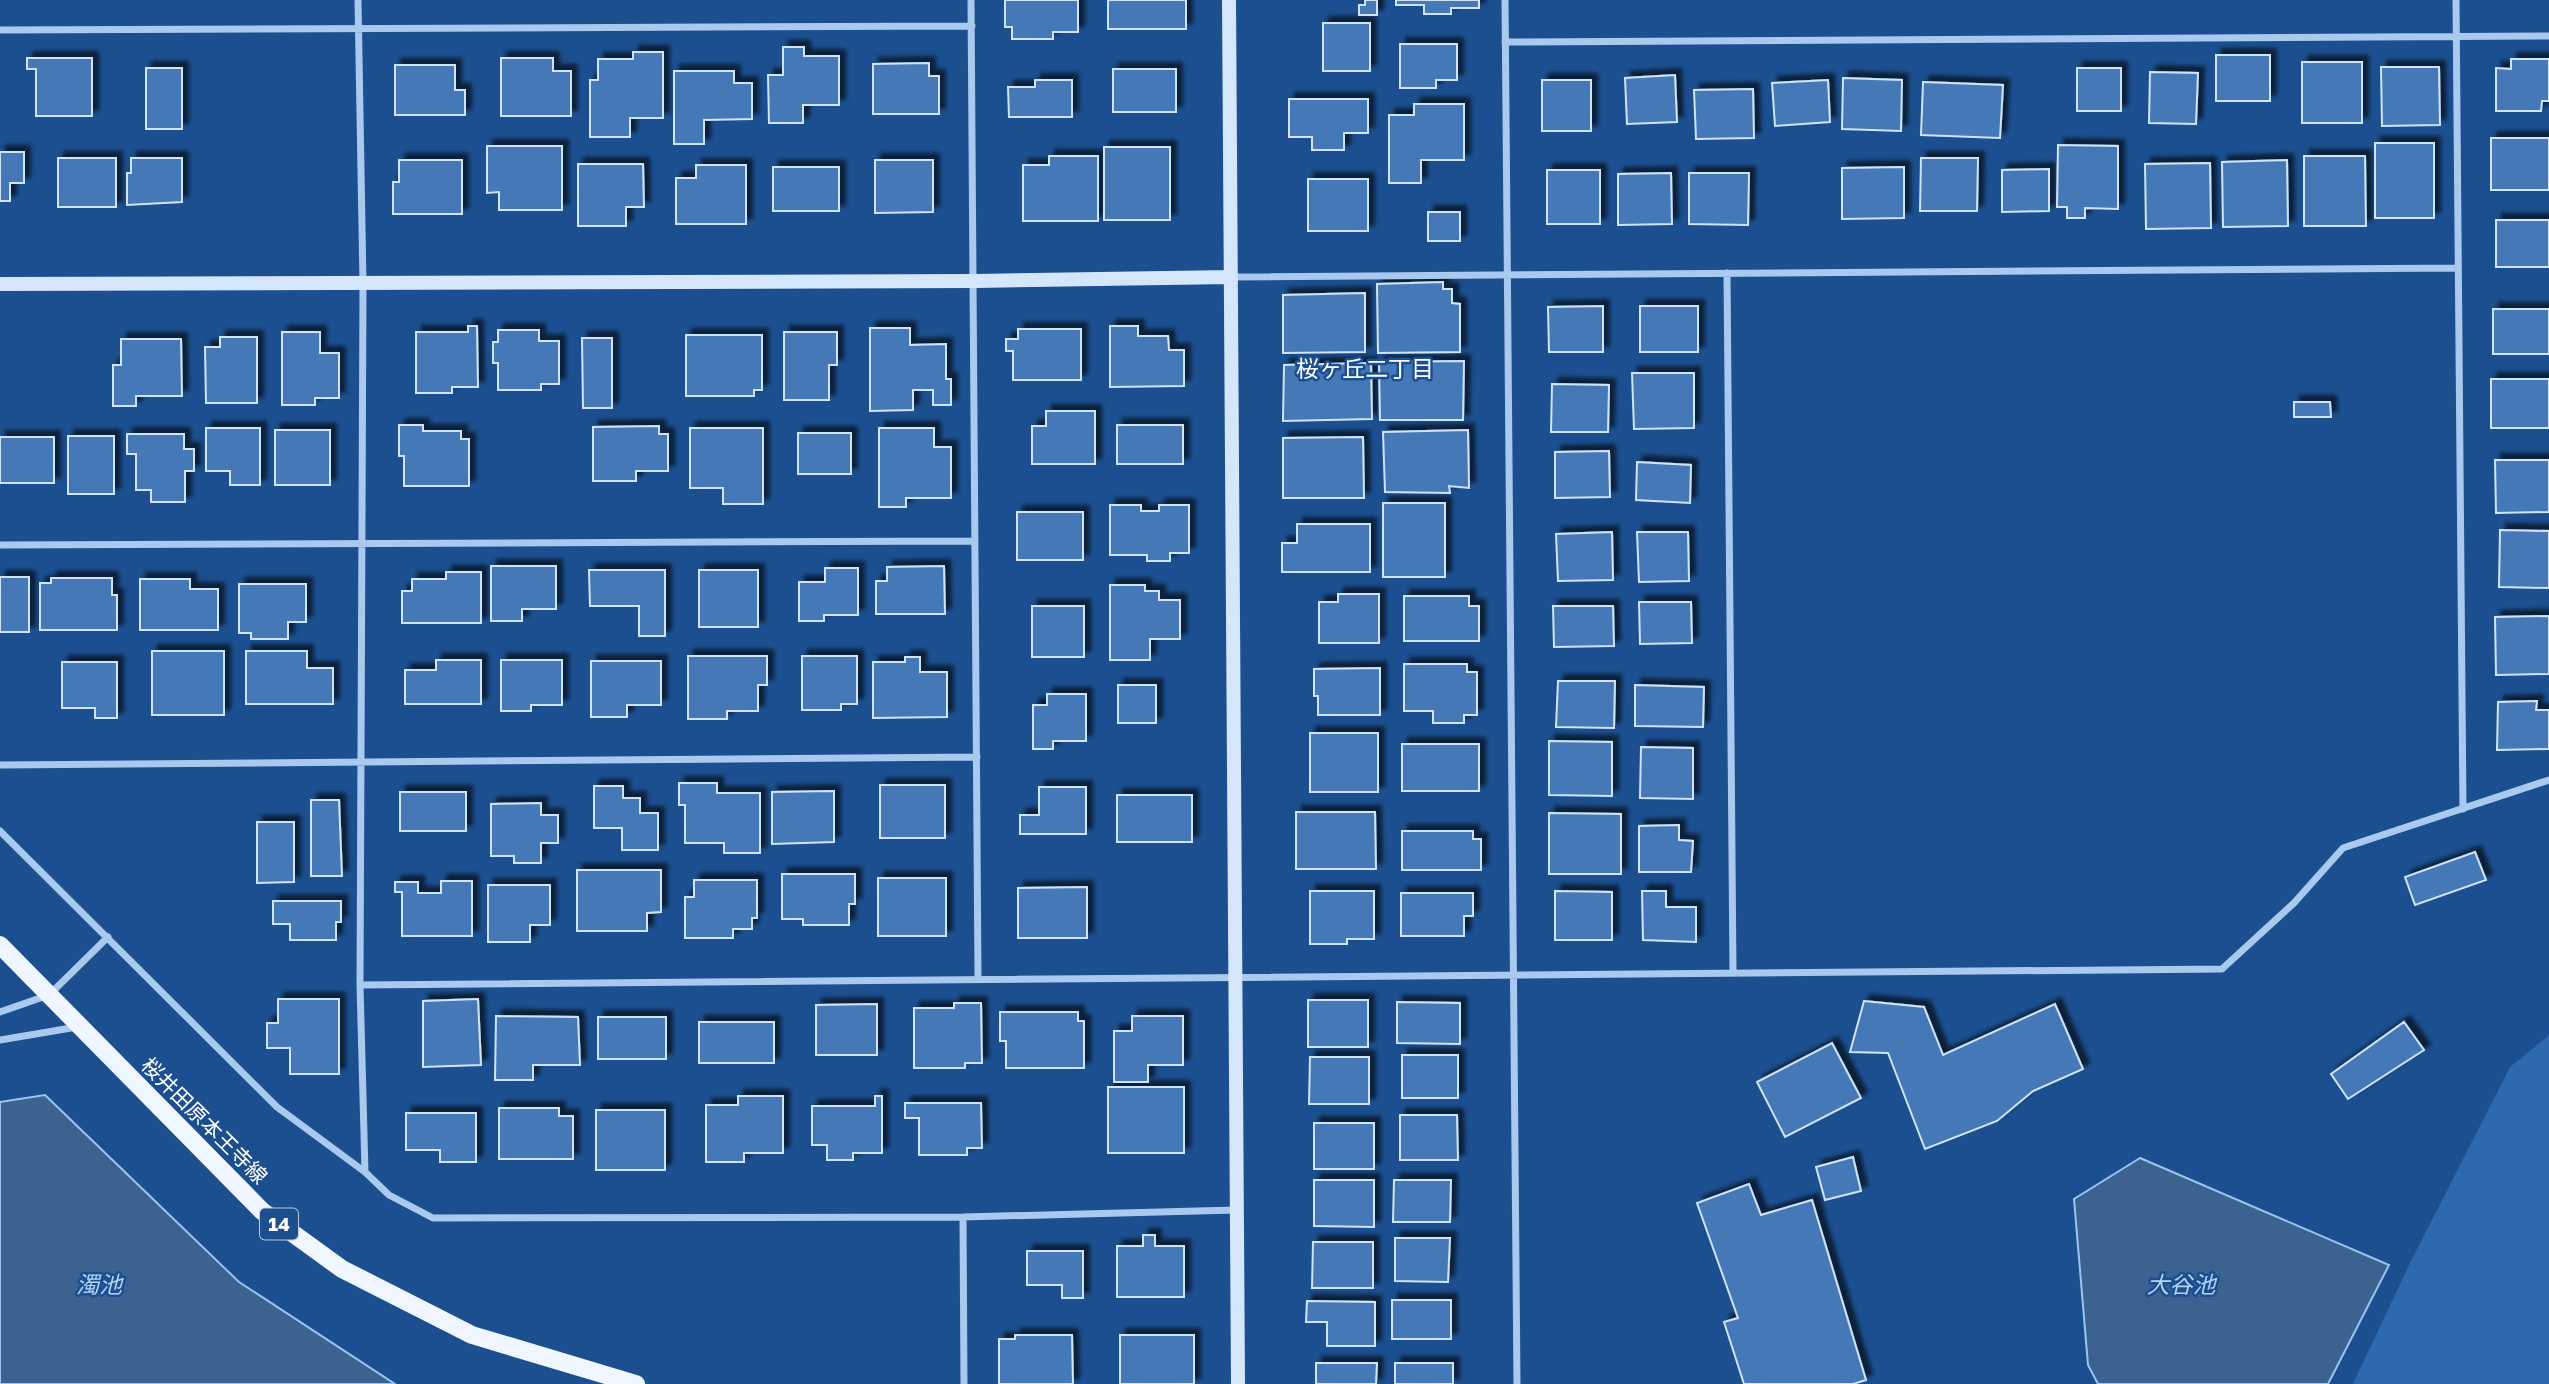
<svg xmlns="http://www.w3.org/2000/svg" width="2549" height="1384" viewBox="0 0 2549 1384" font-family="'Golos Text','Noto Sans JP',sans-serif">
<defs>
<filter id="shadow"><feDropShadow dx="6" dy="-6" stdDeviation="2" flood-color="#0009"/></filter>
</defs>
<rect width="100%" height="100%" fill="#1b4f8f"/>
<path fill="#2e69ad" d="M 2549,1035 L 2549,1384 L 2353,1384 L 2410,1263 L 2510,1067 Z"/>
<path fill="#3c6290" stroke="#9cc4f0" stroke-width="2" d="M 45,1095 L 239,1282 L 395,1384 L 0,1384 L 0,1102 Z
M 2140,1158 L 2389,1265 L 2328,1384 L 2098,1384 L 2088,1365 L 2074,1199 Z"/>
<path fill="#4478b7" stroke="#cfe3fa" stroke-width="2" filter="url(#shadow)" d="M 1005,0 L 1078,0 L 1078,32 L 1053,32 L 1053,39 L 1012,39 L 1012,27 L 1005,27 Z
M 1108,0 L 1186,0 L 1186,29 L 1108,29 Z
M 1365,0 L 1377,0 L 1377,15 L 1359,15 L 1359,5 L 1365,5 Z
M 1396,0 L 1479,0 L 1479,8 L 1451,8 L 1451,14 L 1424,14 L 1424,5 L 1396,5 Z
M 1323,23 L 1370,23 L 1370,71 L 1323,71 Z
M 1400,44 L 1457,44 L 1457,80 L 1436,80 L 1436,88 L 1400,88 Z
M 783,47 L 804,47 L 804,56 L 839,56 L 839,105 L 803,105 L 803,123 L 769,123 L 768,75 L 783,75 Z
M 633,52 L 663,52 L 663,118 L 630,118 L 630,137 L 590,137 L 590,80 L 598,80 L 598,59 L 633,59 Z
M 2216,55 L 2270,55 L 2270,101 L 2216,101 Z
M 27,58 L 92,58 L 92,116 L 36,116 L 36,69 L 27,69 Z
M 501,58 L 553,58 L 553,71 L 571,71 L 571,116 L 501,116 Z
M 2511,59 L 2549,59 L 2549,101 L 2542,101 L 2541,111 L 2496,111 L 2496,68 L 2511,69 Z
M 2302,62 L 2362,62 L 2362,123 L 2302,123 Z
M 929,63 L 929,76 L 939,76 L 939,114 L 873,114 L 873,64 Z
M 395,65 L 455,65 L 455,90 L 465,90 L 465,115 L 395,115 Z
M 2381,67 L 2439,67 L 2440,125 L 2382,126 Z
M 146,68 L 182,68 L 182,129 L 146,129 Z
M 2077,68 L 2121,68 L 2121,111 L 2077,111 Z
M 1113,69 L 1176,69 L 1176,112 L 1113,112 Z
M 674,71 L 734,71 L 734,83 L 752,83 L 752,119 L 704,120 L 704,144 L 674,144 Z
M 2150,72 L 2198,73 L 2196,124 L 2149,123 Z
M 1675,75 L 1677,122 L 1627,124 L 1625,78 Z
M 1843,78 L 1902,80 L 1901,131 L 1842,129 Z
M 1035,80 L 1072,80 L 1072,117 L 1009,117 L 1008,87 L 1035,87 Z
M 1542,80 L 1591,80 L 1591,131 L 1542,131 Z
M 1828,80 L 1830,122 L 1775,126 L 1772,83 Z
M 1923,82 L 2003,85 L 2000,138 L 1921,135 Z
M 1753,89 L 1754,138 L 1696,139 L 1694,90 Z
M 1289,99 L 1368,99 L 1368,133 L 1344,133 L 1344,150 L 1312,150 L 1312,137 L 1289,137 Z
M 1414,104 L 1464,104 L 1464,160 L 1421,160 L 1421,183 L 1389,183 L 1389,115 L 1414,115 Z
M 2491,138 L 2549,138 L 2549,190 L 2491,190 Z
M 2375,143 L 2434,143 L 2434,218 L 2375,218 Z
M 2058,145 L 2118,146 L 2118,209 L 2085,208 L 2085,218 L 2067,218 L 2067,207 L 2057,207 Z
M 487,146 L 562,146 L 562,210 L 499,210 L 499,192 L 487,193 Z
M 1104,147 L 1170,147 L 1170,220 L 1104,220 Z
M 0,152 L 24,152 L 24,183 L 10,183 L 10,201 L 0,201 Z
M 1049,156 L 1098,156 L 1098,221 L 1023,221 L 1023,165 L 1049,165 Z
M 2304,156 L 2365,156 L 2366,226 L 2304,226 Z
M 58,158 L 116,158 L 116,207 L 58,207 Z
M 131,158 L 182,158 L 182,202 L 127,205 L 127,173 L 131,173 Z
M 1921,158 L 1978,158 L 1977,211 L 1920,211 Z
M 399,160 L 462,160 L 462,214 L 393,214 L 393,182 L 399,182 Z
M 875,160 L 933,160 L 933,212 L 875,213 Z
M 2287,160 L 2288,226 L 2223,227 L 2222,162 Z
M 2210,163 L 2211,228 L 2146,229 L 2145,164 Z
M 578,164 L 643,164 L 644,207 L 626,207 L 626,226 L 578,226 Z
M 696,165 L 746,165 L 746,224 L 676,224 L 676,178 L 696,178 Z
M 773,167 L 839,167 L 839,211 L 773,211 Z
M 1904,167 L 1904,218 L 1842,219 L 1842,168 Z
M 2049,169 L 2049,211 L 2002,212 L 2002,170 Z
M 1547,170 L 1600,170 L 1600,224 L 1547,224 Z
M 1671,173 L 1672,224 L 1618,225 L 1618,174 Z
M 1689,173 L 1749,173 L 1748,225 L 1689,224 Z
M 1308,179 L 1368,179 L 1368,231 L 1308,231 Z
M 1428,212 L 1460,212 L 1460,241 L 1428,241 Z
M 2496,220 L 2549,220 L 2549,267 L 2496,267 Z
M 1443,282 L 1443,289 L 1452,289 L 1452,303 L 1460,304 L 1460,352 L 1378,353 L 1377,284 Z
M 1365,293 L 1365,352 L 1283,353 L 1283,295 Z
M 1603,306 L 1603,352 L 1549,352 L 1548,307 Z
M 1640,306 L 1698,306 L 1698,352 L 1640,352 Z
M 2493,309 L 2549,309 L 2549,354 L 2493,354 Z
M 468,326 L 477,326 L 478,387 L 452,387 L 452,393 L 416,393 L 416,332 L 468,332 Z
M 1110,326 L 1138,326 L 1138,336 L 1168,336 L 1169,350 L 1184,350 L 1184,386 L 1110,387 Z
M 870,328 L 910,328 L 910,345 L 946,344 L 946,379 L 951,379 L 951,405 L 933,405 L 933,390 L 913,390 L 913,410 L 870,411 Z
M 1018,329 L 1081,329 L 1081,380 L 1013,380 L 1013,351 L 1006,351 L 1006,339 L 1018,339 Z
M 498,330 L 539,330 L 539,341 L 559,341 L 559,384 L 541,384 L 541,390 L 498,390 L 498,363 L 493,363 L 493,342 L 498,342 Z
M 282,332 L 320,332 L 320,353 L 339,353 L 339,398 L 315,398 L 315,405 L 282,405 Z
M 784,332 L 837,332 L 837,365 L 829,365 L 829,400 L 784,400 Z
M 686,335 L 762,335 L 762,390 L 754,390 L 754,396 L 686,396 Z
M 220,337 L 257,337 L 257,403 L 206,403 L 205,347 L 220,347 Z
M 582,338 L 612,338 L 612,408 L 583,408 Z
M 121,339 L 181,339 L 182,396 L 136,396 L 136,406 L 113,406 L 113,365 L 121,365 Z
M 1464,361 L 1463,420 L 1380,420 L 1379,362 Z
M 1371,363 L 1372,419 L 1283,421 L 1284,365 Z
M 1632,373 L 1694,373 L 1694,428 L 1634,429 Z
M 2491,379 L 2549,379 L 2549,428 L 2491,428 Z
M 1552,384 L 1609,385 L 1608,432 L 1551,432 Z
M 2294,402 L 2330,402 L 2331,417 L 2294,417 Z
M 1046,411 L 1095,411 L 1095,464 L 1032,464 L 1032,426 L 1046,426 Z
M 399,425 L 423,425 L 423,431 L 461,431 L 461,439 L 469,439 L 469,486 L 404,486 L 404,456 L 399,456 Z
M 1117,425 L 1183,425 L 1183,464 L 1117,464 Z
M 659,426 L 659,434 L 668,434 L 668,471 L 636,471 L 636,481 L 593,481 L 593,427 Z
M 206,428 L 260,428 L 260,485 L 230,485 L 230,471 L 206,471 Z
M 690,428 L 763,428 L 763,504 L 723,504 L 723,488 L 690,488 Z
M 879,428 L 934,428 L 934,447 L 951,447 L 951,498 L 906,498 L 906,507 L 879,507 Z
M 275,430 L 330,430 L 330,485 L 275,485 Z
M 1468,430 L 1469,488 L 1449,486 L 1450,493 L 1385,492 L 1383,432 Z
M 798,433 L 851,433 L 851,474 L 798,474 Z
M 127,434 L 184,434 L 184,449 L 194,449 L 194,471 L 185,471 L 185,502 L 151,502 L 151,490 L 136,490 L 136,454 L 127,454 Z
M 68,436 L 114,436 L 114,494 L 68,494 Z
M 0,437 L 54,437 L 54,483 L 0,483 Z
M 1363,437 L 1364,498 L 1283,498 L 1283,438 Z
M 1609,451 L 1610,497 L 1555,498 L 1555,452 Z
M 2495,460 L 2549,460 L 2549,512 L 2496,513 Z
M 1637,462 L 1691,465 L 1690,503 L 1636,500 Z
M 1383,503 L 1445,503 L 1445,577 L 1383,577 Z
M 1110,505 L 1141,505 L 1141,511 L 1159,511 L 1159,505 L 1189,505 L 1189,553 L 1170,553 L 1170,561 L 1147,561 L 1147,555 L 1110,555 Z
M 1017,512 L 1083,512 L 1083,560 L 1017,560 Z
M 1297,524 L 1370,524 L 1370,572 L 1282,572 L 1282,543 L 1297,543 Z
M 2500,530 L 2549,531 L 2549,588 L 2499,587 Z
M 1612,532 L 1613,580 L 1558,581 L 1556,534 Z
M 1637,532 L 1688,532 L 1689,581 L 1639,582 Z
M 491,566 L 556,566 L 556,609 L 522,609 L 522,621 L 491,621 Z
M 944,566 L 945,614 L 876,614 L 876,581 L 887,581 L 887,567 Z
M 825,568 L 858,568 L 858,615 L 824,615 L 824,621 L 799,621 L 799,582 L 825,582 Z
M 589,570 L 665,570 L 665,636 L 639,636 L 639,606 L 590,606 Z
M 699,570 L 758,570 L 758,627 L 699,627 Z
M 446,572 L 481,572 L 481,623 L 402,623 L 402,591 L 412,591 L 412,579 L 446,579 Z
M 0,577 L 29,577 L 29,632 L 0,632 Z
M 51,578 L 112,578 L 112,595 L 117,595 L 117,630 L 40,630 L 40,583 L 51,583 Z
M 140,579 L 190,579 L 190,589 L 218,589 L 218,630 L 140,630 Z
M 239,584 L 306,584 L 306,622 L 288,622 L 288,639 L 251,639 L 251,633 L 239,633 Z
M 1110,585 L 1145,585 L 1145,591 L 1159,591 L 1159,600 L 1180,600 L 1180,639 L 1150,639 L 1150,660 L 1110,660 Z
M 1338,594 L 1379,594 L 1379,643 L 1319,643 L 1319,602 L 1338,602 Z
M 1404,596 L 1469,596 L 1469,606 L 1479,606 L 1479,641 L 1404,641 Z
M 1639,602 L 1691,602 L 1692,643 L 1640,644 Z
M 1032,606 L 1084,606 L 1084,657 L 1032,657 Z
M 1553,606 L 1613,606 L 1614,646 L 1554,647 Z
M 2549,616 L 2549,674 L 2496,675 L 2495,617 Z
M 152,651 L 224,651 L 224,715 L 152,715 Z
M 246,651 L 307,651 L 307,668 L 333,668 L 333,704 L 246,704 Z
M 688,656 L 767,656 L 767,685 L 758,685 L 758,711 L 727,711 L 727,719 L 688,719 Z
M 802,656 L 857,656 L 857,704 L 841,704 L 841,710 L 802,710 Z
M 905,657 L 920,657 L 920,672 L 947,672 L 947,717 L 873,718 L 873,662 L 905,662 Z
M 436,660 L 481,660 L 481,704 L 405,704 L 405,670 L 436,670 Z
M 501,660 L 562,660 L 562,705 L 531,705 L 531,711 L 501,711 Z
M 591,661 L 661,661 L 661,705 L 627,705 L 627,717 L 591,717 Z
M 62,662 L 117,662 L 117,718 L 95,718 L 95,708 L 62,708 Z
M 1404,664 L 1467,664 L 1467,672 L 1477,672 L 1477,715 L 1464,715 L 1464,723 L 1433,723 L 1433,711 L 1404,711 Z
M 1380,668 L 1380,715 L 1318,715 L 1318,696 L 1314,696 L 1314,669 Z
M 1558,681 L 1615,681 L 1614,728 L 1556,727 Z
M 1118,685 L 1156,685 L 1156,723 L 1118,723 Z
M 1635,685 L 1704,687 L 1703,727 L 1635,726 Z
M 1047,694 L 1086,694 L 1086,741 L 1053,741 L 1053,749 L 1033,749 L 1033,705 L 1047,705 Z
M 2537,701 L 2536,710 L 2549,710 L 2549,749 L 2497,750 L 2498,702 Z
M 1310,733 L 1378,733 L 1378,792 L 1310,792 Z
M 1549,741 L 1612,742 L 1612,796 L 1549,795 Z
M 1402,744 L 1479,744 L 1479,791 L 1402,791 Z
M 1641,747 L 1693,748 L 1693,799 L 1640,798 Z
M 679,783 L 717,783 L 717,793 L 760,793 L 760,853 L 724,853 L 724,843 L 685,843 L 685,805 L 679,805 Z
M 880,785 L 945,785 L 945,838 L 880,838 Z
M 594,786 L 623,786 L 623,798 L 640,798 L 640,813 L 658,813 L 658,850 L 622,850 L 622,828 L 594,828 Z
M 1039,787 L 1086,787 L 1086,834 L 1020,834 L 1020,815 L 1039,815 Z
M 834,791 L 834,842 L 772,844 L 772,792 Z
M 400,792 L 466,792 L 466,831 L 400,831 Z
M 1117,795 L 1192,795 L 1192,842 L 1117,842 Z
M 311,800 L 339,800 L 342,876 L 311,876 Z
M 541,803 L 541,815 L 558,815 L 558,843 L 541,843 L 541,863 L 514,863 L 514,856 L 491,856 L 491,804 Z
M 1296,812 L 1375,812 L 1376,869 L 1296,869 Z
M 1549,813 L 1621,814 L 1621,874 L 1549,874 Z
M 257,822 L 294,822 L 294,882 L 257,883 Z
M 1679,825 L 1679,840 L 1693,841 L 1691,872 L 1639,872 L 1639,826 Z
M 1402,831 L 1473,831 L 1473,839 L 1481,839 L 1481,870 L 1402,870 Z
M 2475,852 L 2486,880 L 2415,905 L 2405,877 Z
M 577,870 L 661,870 L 661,912 L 647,913 L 647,931 L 577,931 Z
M 782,874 L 855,874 L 855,904 L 849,904 L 849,925 L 803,925 L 803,919 L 782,919 Z
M 878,878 L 946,878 L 946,936 L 878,936 Z
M 694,880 L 757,880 L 757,918 L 752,918 L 752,929 L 733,929 L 733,938 L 685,938 L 685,897 L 694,897 Z
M 441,881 L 472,881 L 472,936 L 402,936 L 402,892 L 395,892 L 395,882 L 418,882 L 418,893 L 441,893 Z
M 488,885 L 550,885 L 550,925 L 530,925 L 530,942 L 488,942 Z
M 1087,887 L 1087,938 L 1018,938 L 1018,888 Z
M 1310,891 L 1374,891 L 1374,939 L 1347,939 L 1347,944 L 1310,944 Z
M 1555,891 L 1612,892 L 1612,940 L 1555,940 Z
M 1642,891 L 1666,891 L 1666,907 L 1696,907 L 1696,942 L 1643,940 Z
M 1401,893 L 1473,893 L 1473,916 L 1464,916 L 1464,936 L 1401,936 Z
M 273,901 L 341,901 L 341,922 L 336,922 L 336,940 L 290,940 L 290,924 L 273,924 Z
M 278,999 L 339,999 L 339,1074 L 290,1074 L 290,1048 L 267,1048 L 267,1023 L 278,1023 Z
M 478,999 L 481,1065 L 423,1067 L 423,1001 Z
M 1308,1000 L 1368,1000 L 1368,1047 L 1308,1047 Z
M 1864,1001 L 1924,1007 L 1943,1055 L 2055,1004 L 2083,1069 L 2033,1091 L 1997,1121 L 1925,1149 L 1888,1053 L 1850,1052 Z
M 1397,1002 L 1460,1003 L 1460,1044 L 1397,1043 Z
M 954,1003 L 981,1003 L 982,1063 L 965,1063 L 965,1068 L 914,1068 L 914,1008 L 954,1008 Z
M 877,1004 L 877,1055 L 816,1055 L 816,1005 Z
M 1000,1012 L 1078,1012 L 1078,1021 L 1084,1021 L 1084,1068 L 1006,1068 L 1006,1041 L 1000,1041 Z
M 496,1016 L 578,1017 L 580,1065 L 533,1065 L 533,1080 L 495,1080 Z
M 1132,1016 L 1183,1016 L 1183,1065 L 1148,1065 L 1148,1082 L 1114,1082 L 1114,1031 L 1132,1031 Z
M 598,1017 L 666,1017 L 666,1059 L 598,1059 Z
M 699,1022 L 774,1022 L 774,1063 L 699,1063 Z
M 2404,1022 L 2424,1050 L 2348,1099 L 2331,1074 Z
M 1832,1043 L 1861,1098 L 1785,1137 L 1757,1082 Z
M 1402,1055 L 1458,1055 L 1458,1098 L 1402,1098 Z
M 1310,1057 L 1369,1057 L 1369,1104 L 1309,1104 Z
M 1108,1087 L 1184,1087 L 1184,1153 L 1108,1153 Z
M 738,1096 L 783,1096 L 783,1153 L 744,1153 L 744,1162 L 706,1162 L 706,1105 L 738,1105 Z
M 875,1096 L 882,1096 L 882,1153 L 853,1153 L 853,1160 L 827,1160 L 827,1145 L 812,1145 L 812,1106 L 875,1106 Z
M 905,1103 L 981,1103 L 982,1148 L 967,1148 L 967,1155 L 919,1155 L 919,1118 L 905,1118 Z
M 499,1108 L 559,1108 L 559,1116 L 573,1116 L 573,1159 L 499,1159 Z
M 596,1110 L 665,1110 L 665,1170 L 596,1170 Z
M 406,1113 L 476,1113 L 476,1162 L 440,1162 L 440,1150 L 406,1150 Z
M 1400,1115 L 1457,1115 L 1458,1160 L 1400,1160 Z
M 1314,1123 L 1374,1123 L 1374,1169 L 1314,1169 Z
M 1853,1157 L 1861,1191 L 1825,1200 L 1816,1167 Z
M 1314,1180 L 1374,1180 L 1374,1227 L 1314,1226 Z
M 1394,1180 L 1451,1180 L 1450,1222 L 1393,1222 Z
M 1749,1184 L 1761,1215 L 1812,1200 L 1866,1380 L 1853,1384 L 1744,1384 L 1724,1322 L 1738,1318 L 1697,1203 Z
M 1143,1235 L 1155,1235 L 1155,1246 L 1184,1246 L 1184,1297 L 1117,1297 L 1117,1246 L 1143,1246 Z
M 1395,1238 L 1450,1238 L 1448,1282 L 1395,1281 Z
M 1313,1242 L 1373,1242 L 1373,1288 L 1312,1288 Z
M 1027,1251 L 1083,1251 L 1083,1298 L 1062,1298 L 1062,1285 L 1027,1285 Z
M 1392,1300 L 1451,1300 L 1451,1339 L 1392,1339 Z
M 1307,1301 L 1375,1302 L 1375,1346 L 1327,1346 L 1327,1322 L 1306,1322 Z
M 1015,1335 L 1072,1335 L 1073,1384 L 999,1384 L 999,1339 L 1015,1339 Z
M 1120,1335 L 1194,1335 L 1194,1384 L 1120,1384 Z
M 1316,1363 L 1377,1363 L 1376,1384 L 1316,1384 Z
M 1395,1363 L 1453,1363 L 1453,1384 L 1395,1384 Z"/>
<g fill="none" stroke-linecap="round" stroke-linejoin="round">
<path stroke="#a9c9ee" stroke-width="7" d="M 358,0 L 363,284 L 360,985 L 365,1172
M 971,0 L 978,978
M 1505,0 L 1517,1384
M 2456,0 L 2463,809
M 0,30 L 972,26
M 1505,42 L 2549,36
M 1727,273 L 1733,971
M 1232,277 L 2457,268
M 0,545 L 974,541
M 0,765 L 977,757
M 0,831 L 277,1107 L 365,1172 L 389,1195 L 433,1218 L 963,1217 L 1236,1210
M 360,985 L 2222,969 L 2294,903 L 2343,848 L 2549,780
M 0,1012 L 49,995 L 108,937
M 0,1040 L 77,1027
M 963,1217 L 964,1384"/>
<path stroke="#d6e6fa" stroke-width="14" d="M 1229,0 L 1238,1384
M 0,284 L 975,281 L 1231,277"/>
<path stroke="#f0f6ff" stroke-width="18" d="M 0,945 L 262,1211 L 342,1269 L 472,1335 L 636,1384"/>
</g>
<g text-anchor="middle" stroke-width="5" stroke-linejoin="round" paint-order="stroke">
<rect fill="#1b4f8f" stroke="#bbcadd" stroke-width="2" x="260" y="1208.5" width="38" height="31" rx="5"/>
<g font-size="19" font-weight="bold" fill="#fff">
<text x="279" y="1231">14</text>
</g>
<g font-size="21" fill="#fff" stroke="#1b4f8f">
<text transform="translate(204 1121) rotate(45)" y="7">桜井田原本王寺線</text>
</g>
<g font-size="23" fill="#fff" stroke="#1b4f8f">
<text x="1365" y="377">桜ヶ丘二丁目</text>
</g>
<g font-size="23" font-style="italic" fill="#b5d3f5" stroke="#1b4f8f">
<text x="99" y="1293">濁池</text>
<text x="2181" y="1293">大谷池</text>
</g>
</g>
</svg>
